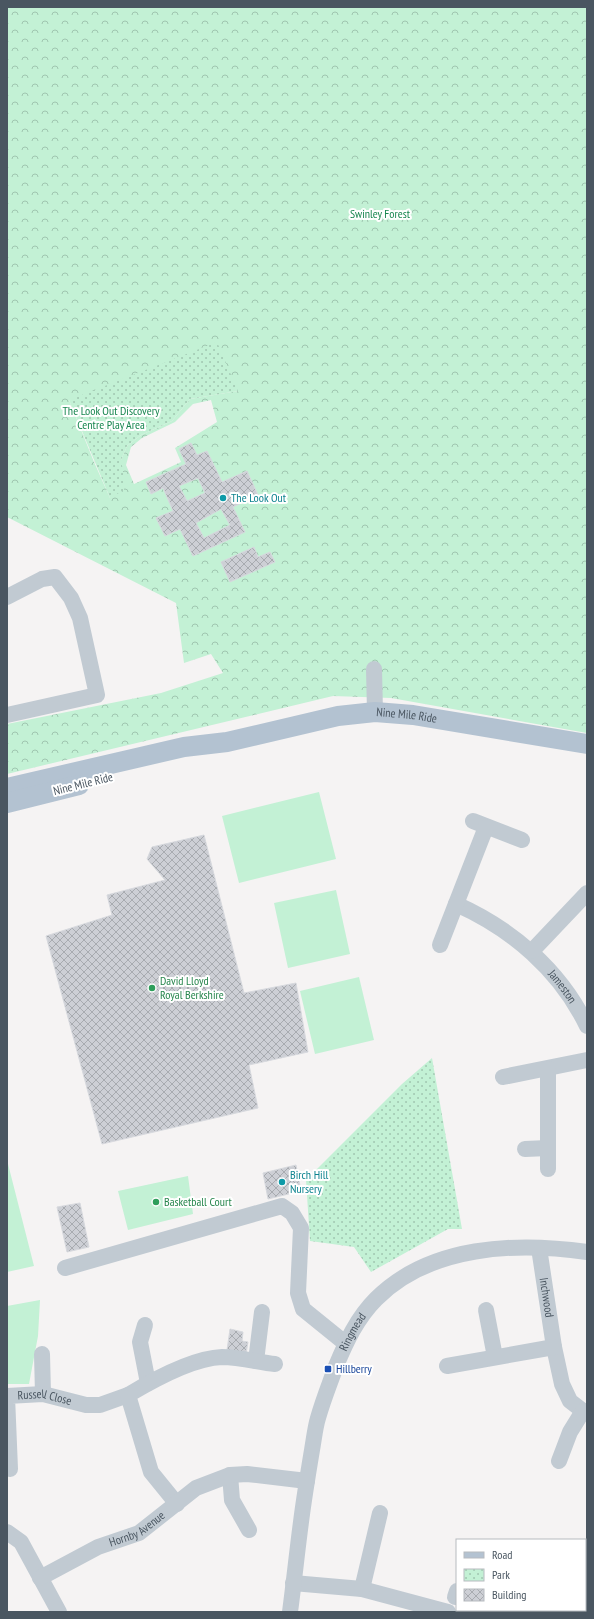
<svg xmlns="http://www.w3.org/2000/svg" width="594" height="1619" viewBox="0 0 594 1619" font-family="'PT Sans Narrow',sans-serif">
<defs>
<pattern id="forest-crowns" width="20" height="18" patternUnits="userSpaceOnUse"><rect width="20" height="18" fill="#c3f1d5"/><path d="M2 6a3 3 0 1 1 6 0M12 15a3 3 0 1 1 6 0" fill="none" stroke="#a0c6b0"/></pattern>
<pattern id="park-dots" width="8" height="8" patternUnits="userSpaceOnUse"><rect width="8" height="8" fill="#c3f1d5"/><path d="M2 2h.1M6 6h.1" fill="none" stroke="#a0c6b0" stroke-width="1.8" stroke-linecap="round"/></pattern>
<pattern id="building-cross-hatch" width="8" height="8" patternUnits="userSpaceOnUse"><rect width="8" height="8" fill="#cdcfd5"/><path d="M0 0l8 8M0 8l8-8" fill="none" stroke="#a8abb0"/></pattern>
</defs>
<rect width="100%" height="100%" fill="#f5f3f3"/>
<path fill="#c3f1d5" d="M 319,792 L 336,859 L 239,883 L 222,816 Z
M 336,890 L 350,954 L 288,968 L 274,903 Z
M 359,977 L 374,1040 L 315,1054 L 300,991 Z
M 7,1160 L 34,1266 L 7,1272 Z
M 188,1176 L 193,1214 L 128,1230 L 118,1191 Z
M 40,1300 L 38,1336 L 29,1384 L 7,1384 L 7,1306 Z"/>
<path fill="url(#forest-crowns)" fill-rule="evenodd" d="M 7,7 L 587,7 L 587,733 L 391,698 L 333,696 L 7,774 L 7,724 L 161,693 L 223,673 L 211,654 L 184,663 L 176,603 L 7,517 ZM 238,391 L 190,399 L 172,421 L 141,435 L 127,446 L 121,460 L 110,498 L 94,462 L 69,400 ZM 211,400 L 217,422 L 175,448 L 181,462 L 134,484 L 126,465 L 131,447 L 142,438 L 175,422 L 193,404 Z"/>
<path fill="url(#park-dots)" d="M 217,342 L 238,391 L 190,399 L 172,421 L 141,435 L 127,446 L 121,460 L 124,477 L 124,490 L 110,498 L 69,400 Z
M 432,1058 L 462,1229 L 448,1229 L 371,1272 L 354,1247 L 310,1241 L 306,1180 L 402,1084 Z"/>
<path fill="url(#building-cross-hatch)" stroke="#d7d9de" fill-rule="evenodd" d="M 191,443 L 197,455 L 207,451 L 222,482 L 247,471 L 258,495 L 233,507 L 245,532 L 193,556 L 180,529 L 165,536 L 156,518 L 173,511 L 163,488 L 151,494 L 146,482 L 186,464 L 179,449 ZM 198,478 L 205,493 L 187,501 L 179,486 ZM 221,509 L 230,525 L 204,538 L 196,523 Z
M 254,547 L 258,557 L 270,552 L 275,562 L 230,582 L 221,562 Z
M 204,835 L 244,993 L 296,983 L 308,1052 L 249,1065 L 258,1108 L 102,1144 L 46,936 L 112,915 L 107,895 L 165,880 L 147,859 L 152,847 Z
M 296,1165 L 301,1191 L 268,1199 L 263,1173 Z
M 80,1203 L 89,1247 L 67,1252 L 57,1207 Z
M 230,1329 L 243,1332 L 242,1341 L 248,1342 L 246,1354 L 227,1350 Z"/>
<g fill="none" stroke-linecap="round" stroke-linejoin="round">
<g stroke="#c1cad2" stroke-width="16">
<path d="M 7,597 L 42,579 L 55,577 L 71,598 L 80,618 L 97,695 L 7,715"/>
<path d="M 374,669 L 375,712"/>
<path d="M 473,821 L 522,840"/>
<path id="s1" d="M 456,904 C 512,929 560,970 587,1026"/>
<path d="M 440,945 L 486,827"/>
<path d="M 532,951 L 587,893"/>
<path d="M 503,1077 L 587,1060"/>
<path d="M 525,1149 L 548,1148"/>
<path d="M 548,1169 L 548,1069"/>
<path id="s2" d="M 539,1248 L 554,1347 L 562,1384 L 570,1401 L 583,1411 L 587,1412"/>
<path d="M 65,1268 L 282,1206 L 292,1213 L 301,1228 L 298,1293 L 303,1309 L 345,1343"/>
<path d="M 486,1310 L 495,1357"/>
<path d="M 145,1325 L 140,1342 L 148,1383"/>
<path d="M 42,1354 L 43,1394"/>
<path d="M 256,1361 L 262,1312"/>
<path d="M 447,1366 L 554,1347"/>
<path d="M 559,1461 L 570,1432 L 583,1411"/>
<path id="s3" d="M 10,1469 L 7,1396 L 43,1394 L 86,1405 L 100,1405 L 128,1395"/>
<path d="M 230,1475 L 232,1500 L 249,1530"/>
<path d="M 177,1504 L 151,1472 L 128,1395 C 153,1380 194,1358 222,1357 C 239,1357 258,1362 275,1364"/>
<path d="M 7,1532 L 21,1542 L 59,1612"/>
<path id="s4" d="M 40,1578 L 98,1547 L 139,1533 L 196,1488 L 230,1475 L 247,1474 L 307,1481"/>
<path d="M 293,1583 L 362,1589 L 448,1612"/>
<path d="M 362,1589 L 380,1513"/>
<path d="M 455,1597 L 457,1591"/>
<path id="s5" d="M 290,1612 C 294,1582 297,1552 301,1522 C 304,1498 308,1474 312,1450 C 314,1439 315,1428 318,1418 C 323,1400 330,1383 336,1366 C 346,1342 357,1318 376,1299 C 430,1245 516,1242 587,1252"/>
<path d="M 476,1612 L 477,1610"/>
<path d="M 574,1612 L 574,1610"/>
</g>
<g stroke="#b3c2d1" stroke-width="20">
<path id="s6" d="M 7,788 L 184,747 L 227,742 L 338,716 L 375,712 L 413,715 L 587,744"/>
<path d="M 7,803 L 79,785"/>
</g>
</g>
<g fill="#0f9aa8" stroke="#fff" stroke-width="1.5">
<circle cx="223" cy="498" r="4"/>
<circle cx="282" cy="1182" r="4"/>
</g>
<g fill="#2e9e5b" stroke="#fff" stroke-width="1.5">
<circle cx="152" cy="988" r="4"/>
<circle cx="156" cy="1202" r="4"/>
</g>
<rect fill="#1a4fb4" stroke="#fff" stroke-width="1.5" x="324" y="1365" width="8" height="8" rx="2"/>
<g text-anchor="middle" stroke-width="4" stroke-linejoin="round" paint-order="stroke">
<g font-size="12" fill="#17864f" stroke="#fff">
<text x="380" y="218">Swinley Forest</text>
<text x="111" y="415">The Look Out Discovery<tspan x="111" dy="14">Centre Play Area</tspan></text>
</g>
<g font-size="12" fill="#0d838f" stroke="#fff" text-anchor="start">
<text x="231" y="502">The Look Out</text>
<text x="290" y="1179">Birch Hill<tspan x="290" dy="14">Nursery</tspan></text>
</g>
<g font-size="12" fill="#4a5661" stroke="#fff">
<text dy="4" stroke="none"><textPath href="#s6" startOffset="408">Nine Mile Ride</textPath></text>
<text transform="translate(83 784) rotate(-14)" y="4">Nine Mile Ride</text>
<text dy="4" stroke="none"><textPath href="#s1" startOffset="136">Jameston</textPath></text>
<text dy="4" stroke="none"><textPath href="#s2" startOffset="50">Inchwood</textPath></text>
<text dy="4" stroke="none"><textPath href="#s5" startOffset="289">Ringmead</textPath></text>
<text dy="4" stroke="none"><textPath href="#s3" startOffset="111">Russell Close</textPath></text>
<text dy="4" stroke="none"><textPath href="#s4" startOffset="109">Hornby Avenue</textPath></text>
</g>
<g font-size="12" fill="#27864d" stroke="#fff" text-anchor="start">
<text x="160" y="985">David Lloyd<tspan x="160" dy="14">Royal Berkshire</tspan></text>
<text x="164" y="1206">Basketball Court</text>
</g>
<g font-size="12" fill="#164399" stroke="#fff" text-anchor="start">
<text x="336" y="1373">Hillberry</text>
</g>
</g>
<rect width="594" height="1619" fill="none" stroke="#4a5661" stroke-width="16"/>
<rect x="456" y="1539" width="130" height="72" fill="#ffffff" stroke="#b7bbc0"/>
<rect x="464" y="1552" width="20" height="6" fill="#b3c2d1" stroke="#b7bbc0"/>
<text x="492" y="1559" font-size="12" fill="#4a5661">Road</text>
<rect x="464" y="1569" width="20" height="12" fill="url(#park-dots)" stroke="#b7bbc0"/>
<text x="492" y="1579" font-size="12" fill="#4a5661">Park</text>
<rect x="464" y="1589" width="20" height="12" fill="url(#building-cross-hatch)" stroke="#b7bbc0"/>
<text x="492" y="1599" font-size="12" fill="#4a5661">Building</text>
</svg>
